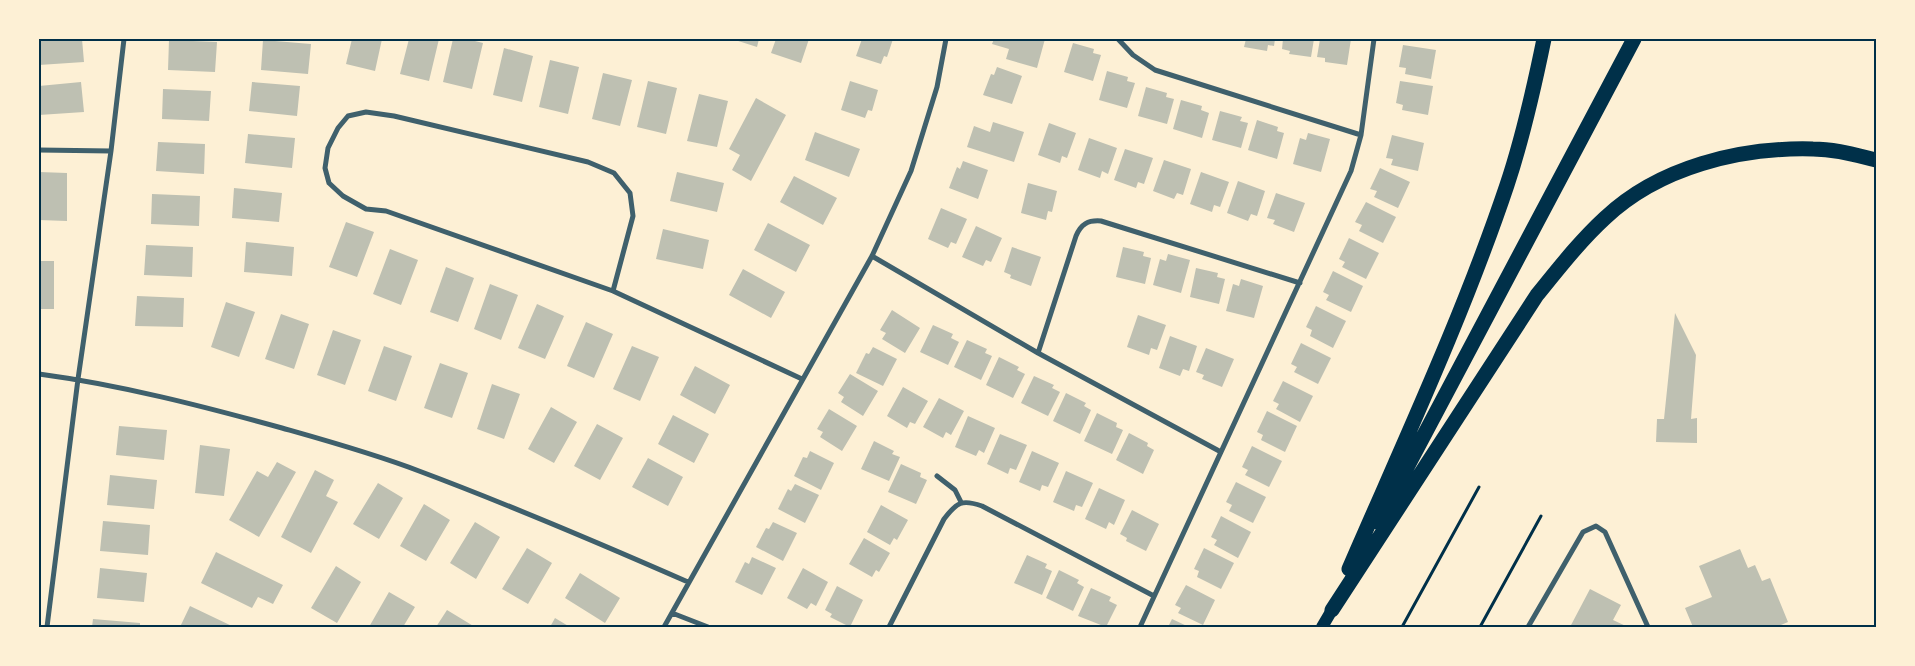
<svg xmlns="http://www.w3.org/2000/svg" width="1915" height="666" viewBox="0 0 1915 666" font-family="'Roboto Condensed',sans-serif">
<rect width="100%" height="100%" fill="#fdf0d5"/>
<path fill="#bec0b2" d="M 39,39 L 82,39 L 84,62 L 39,65 Z
M 352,39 L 382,39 L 375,71 L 346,64 Z
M 409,39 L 439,39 L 429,81 L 400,74 Z
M 453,39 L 467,39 L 483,43 L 472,89 L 443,82 Z
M 732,39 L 759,39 L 757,47 Z
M 776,39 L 809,39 L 801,63 L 771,53 Z
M 862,39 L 893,39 L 887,57 L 884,56 L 881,64 L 856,56 Z
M 994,39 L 1045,39 L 1037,68 L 1006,59 L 1009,49 L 992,44 Z
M 1246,39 L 1275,39 L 1274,46 L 1268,45 L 1267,51 L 1244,47 Z
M 1283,39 L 1314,39 L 1311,57 L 1289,54 L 1290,51 L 1282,49 Z
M 1320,39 L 1351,39 L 1347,65 L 1325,62 L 1325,58 L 1317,57 Z
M 169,40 L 217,42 L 215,72 L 168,70 Z
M 263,40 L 311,44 L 308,74 L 261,70 Z
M 1073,43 L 1094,49 L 1093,53 L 1101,55 L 1093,81 L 1064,72 Z
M 1403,45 L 1436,50 L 1431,79 L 1405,74 L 1406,68 L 1399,67 Z
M 504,48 L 533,56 L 522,102 L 493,95 Z
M 550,60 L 579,67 L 568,114 L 539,107 Z
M 997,67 L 1022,76 L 1012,104 L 983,95 L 991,74 L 994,75 Z
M 1107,71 L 1128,77 L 1127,81 L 1135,83 L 1127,108 L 1099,100 Z
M 603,73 L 632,80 L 620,126 L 592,119 Z
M 648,81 L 677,88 L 666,134 L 637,127 Z
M 850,81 L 878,90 L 872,111 L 868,110 L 865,118 L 841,110 Z
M 1400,81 L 1433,86 L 1428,115 L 1402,110 L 1403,105 L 1396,103 Z
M 81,82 L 84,112 L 39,115 L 39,86 Z
M 252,82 L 300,86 L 297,116 L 249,111 Z
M 1146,87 L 1167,93 L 1166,97 L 1174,99 L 1167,124 L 1138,116 Z
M 163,89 L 211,91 L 209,121 L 162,119 Z
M 699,94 L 728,101 L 717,147 L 687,141 Z
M 756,98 L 786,115 L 751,181 L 732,170 L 740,155 L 729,149 Z
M 1181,100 L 1202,106 L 1201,110 L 1209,113 L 1202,138 L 1173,129 Z
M 1220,111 L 1242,117 L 1240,121 L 1248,123 L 1241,148 L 1212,140 Z
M 1257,120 L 1278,127 L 1277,131 L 1284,133 L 1277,159 L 1248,150 Z
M 993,122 L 1024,132 L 1014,162 L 967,147 L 974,126 L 990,132 Z
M 1049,123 L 1076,133 L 1067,158 L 1062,156 L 1060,163 L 1038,155 Z
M 815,132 L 860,149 L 849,177 L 805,160 Z
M 1308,133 L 1330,139 L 1321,172 L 1293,164 L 1300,138 L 1306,140 Z
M 248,134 L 295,138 L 292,168 L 245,163 Z
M 1392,135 L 1424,143 L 1418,171 L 1391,165 L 1393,159 L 1386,158 Z
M 1089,138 L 1117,148 L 1108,174 L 1102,171 L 1100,178 L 1078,170 Z
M 158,142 L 205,144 L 204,174 L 156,171 Z
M 1125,149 L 1153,158 L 1144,184 L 1138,182 L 1136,188 L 1114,180 Z
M 1164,160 L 1191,169 L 1183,195 L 1177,193 L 1174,199 L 1153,191 Z
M 963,161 L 988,170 L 978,199 L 949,188 L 957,167 L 960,169 Z
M 1380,168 L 1410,182 L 1398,208 L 1374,197 L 1377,191 L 1370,189 Z
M 39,172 L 67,173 L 67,221 L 39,220 Z
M 677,172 L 724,183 L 717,212 L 670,201 Z
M 1201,172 L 1229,182 L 1220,207 L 1214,205 L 1212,212 L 1190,204 Z
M 794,176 L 837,198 L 823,225 L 780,202 Z
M 1238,181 L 1265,191 L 1257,216 L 1251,214 L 1248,221 L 1227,213 Z
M 1028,183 L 1057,191 L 1052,212 L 1048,211 L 1046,220 L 1021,213 Z
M 234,188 L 282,193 L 279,222 L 232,218 Z
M 1276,193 L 1305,203 L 1294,232 L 1273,224 L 1275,220 L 1267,218 Z
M 152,194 L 200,196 L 199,226 L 151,224 Z
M 1366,202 L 1396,217 L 1383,243 L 1359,231 L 1362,225 L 1355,222 Z
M 941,208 L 967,219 L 956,244 L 951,242 L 948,248 L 928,239 Z
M 346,222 L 374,232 L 357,277 L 329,267 Z
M 768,223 L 810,245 L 796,272 L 754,250 Z
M 976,226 L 1002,238 L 991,262 L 986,260 L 983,266 L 962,257 Z
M 663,229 L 709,240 L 703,269 L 656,259 Z
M 1349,238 L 1379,253 L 1366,279 L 1342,267 L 1345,262 L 1339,259 Z
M 246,242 L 294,247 L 292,276 L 244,272 Z
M 146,245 L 193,247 L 192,277 L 144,275 Z
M 1012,247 L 1041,257 L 1031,286 L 1010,278 L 1011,275 L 1004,272 Z
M 1123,247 L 1144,252 L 1143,256 L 1151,258 L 1145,284 L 1116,277 Z
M 390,249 L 418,260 L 401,305 L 373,294 Z
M 1168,254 L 1190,260 L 1181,293 L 1153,285 L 1160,259 L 1166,261 Z
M 39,261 L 54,261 L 54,309 L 39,309 Z
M 446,267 L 474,278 L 458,322 L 430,312 Z
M 1196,268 L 1218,273 L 1217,277 L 1225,279 L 1219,304 L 1190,297 Z
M 743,269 L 785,292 L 771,318 L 729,295 Z
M 1333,271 L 1363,286 L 1351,312 L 1326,300 L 1329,295 L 1323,292 Z
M 1241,279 L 1263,286 L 1254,318 L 1226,311 L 1233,284 L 1239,286 Z
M 490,284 L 518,295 L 501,340 L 474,329 Z
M 137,296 L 184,298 L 183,327 L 135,326 Z
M 226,302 L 255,312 L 239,357 L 211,347 Z
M 537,304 L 564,316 L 545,359 L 518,348 Z
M 1316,306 L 1346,321 L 1333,348 L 1310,336 L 1312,330 L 1306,327 Z
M 892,310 L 920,328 L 905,353 L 882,339 L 886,333 L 880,330 Z
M 1675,313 L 1696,355 L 1691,419 L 1697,418 L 1697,443 L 1656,442 L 1657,419 L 1664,419 Z
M 281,314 L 309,324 L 294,369 L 265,359 Z
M 1138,315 L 1166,325 L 1157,350 L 1151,348 L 1149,355 L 1127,347 Z
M 586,322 L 613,334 L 594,378 L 567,366 Z
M 933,325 L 953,334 L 951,338 L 959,342 L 948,365 L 920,352 Z
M 333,330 L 361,340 L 345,385 L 317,375 Z
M 1170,336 L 1197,346 L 1189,371 L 1183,369 L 1180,376 L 1159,368 Z
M 967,340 L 987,349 L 985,353 L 992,356 L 981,380 L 954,367 Z
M 1301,343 L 1331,358 L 1318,384 L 1294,372 L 1297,367 L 1291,364 Z
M 384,346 L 412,356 L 396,401 L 368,391 Z
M 632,346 L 659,357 L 640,401 L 613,389 Z
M 873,347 L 897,359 L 883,386 L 856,373 L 866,353 L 869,354 Z
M 1206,348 L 1234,359 L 1222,387 L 1202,379 L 1204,375 L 1196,372 Z
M 999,357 L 1019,367 L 1017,370 L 1025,374 L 1013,398 L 986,385 Z
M 440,363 L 468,373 L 452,418 L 424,408 Z
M 695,366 L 730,385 L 715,414 L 680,395 Z
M 850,374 L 878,391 L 863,416 L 841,402 L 844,397 L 838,393 Z
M 1034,376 L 1054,385 L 1052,388 L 1060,392 L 1048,416 L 1021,403 Z
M 1283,381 L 1313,396 L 1300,422 L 1276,409 L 1279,404 L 1273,401 Z
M 492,384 L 520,394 L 504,439 L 477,429 Z
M 903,387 L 928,401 L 915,424 L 910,422 L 907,428 L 887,416 Z
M 1066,393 L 1086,403 L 1084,406 L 1091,410 L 1080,434 L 1053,421 Z
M 939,398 L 964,411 L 951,435 L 946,432 L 943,438 L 923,427 Z
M 551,407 L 577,422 L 554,463 L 528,449 Z
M 829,409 L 857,426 L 842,451 L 820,437 L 823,432 L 817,429 Z
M 1267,411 L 1297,426 L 1285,452 L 1261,440 L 1263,435 L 1257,432 Z
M 1097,413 L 1117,423 L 1116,427 L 1123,430 L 1112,454 L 1084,441 Z
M 673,415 L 709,434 L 694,463 L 658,444 Z
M 968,416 L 995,428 L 984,453 L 979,450 L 976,456 L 955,447 Z
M 597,424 L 623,438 L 600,480 L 574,466 Z
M 119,426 L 167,430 L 164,460 L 116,455 Z
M 1129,433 L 1148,443 L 1147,446 L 1154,450 L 1143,474 L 1116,460 Z
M 1000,434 L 1027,445 L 1016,470 L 1010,468 L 1008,474 L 987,464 Z
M 874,441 L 894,451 L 892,454 L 900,457 L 889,481 L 861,469 Z
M 200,445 L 230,449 L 224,496 L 195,493 Z
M 1252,446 L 1282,461 L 1269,487 L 1245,475 L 1248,470 L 1242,467 Z
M 810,451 L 834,463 L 821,490 L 794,476 L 803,457 L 807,458 Z
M 1032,451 L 1059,463 L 1048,487 L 1042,485 L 1040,491 L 1019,482 Z
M 648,458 L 683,477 L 668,506 L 632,487 Z
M 277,462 L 296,472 L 259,537 L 229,520 L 257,471 L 268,477 Z
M 901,464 L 921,473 L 920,477 L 927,480 L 916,504 L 888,492 Z
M 315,470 L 334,480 L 326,496 L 338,502 L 311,553 L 281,537 Z
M 1066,471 L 1093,483 L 1082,507 L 1076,505 L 1074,511 L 1053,502 Z
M 110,475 L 157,480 L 154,509 L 107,505 Z
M 1236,482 L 1266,497 L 1253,523 L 1229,511 L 1232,505 L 1226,502 Z
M 378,483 L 403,498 L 379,539 L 353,524 Z
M 795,484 L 819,495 L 805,523 L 778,509 L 788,489 L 791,491 Z
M 1099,488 L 1125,500 L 1114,525 L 1109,522 L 1106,529 L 1085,519 Z
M 424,504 L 450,520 L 426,561 L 400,546 Z
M 881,505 L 908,520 L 897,540 L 894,538 L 890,545 L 867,532 Z
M 1132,510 L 1159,524 L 1146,551 L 1126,541 L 1127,538 L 1120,534 Z
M 1221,516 L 1251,532 L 1238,558 L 1214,545 L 1217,540 L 1211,537 Z
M 103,521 L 150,525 L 148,555 L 100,551 Z
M 475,522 L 500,537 L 476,579 L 450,563 Z
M 773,522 L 797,533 L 783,561 L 756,547 L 766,528 L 769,529 Z
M 864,538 L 890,553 L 879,572 L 876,570 L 872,577 L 849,564 Z
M 527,548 L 552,563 L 528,604 L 502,589 Z
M 1204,548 L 1234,563 L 1221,589 L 1197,577 L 1199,571 L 1194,569 Z
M 1740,549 L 1748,568 L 1755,565 L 1762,581 L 1770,578 L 1788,622 L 1776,627 L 1693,627 L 1685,608 L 1712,597 L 1699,566 Z
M 216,552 L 283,585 L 273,604 L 258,597 L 252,608 L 201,583 Z
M 1027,555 L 1047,564 L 1045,568 L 1052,571 L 1042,595 L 1014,583 Z
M 752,557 L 776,568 L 762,595 L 735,582 L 745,562 L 749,564 Z
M 336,566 L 361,582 L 337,623 L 311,608 Z
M 100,568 L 147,573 L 144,602 L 97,598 Z
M 803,568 L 828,582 L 816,606 L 811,603 L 807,609 L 787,598 Z
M 1059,570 L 1079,580 L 1077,583 L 1084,587 L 1073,611 L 1046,598 Z
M 580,573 L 620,598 L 605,623 L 565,598 Z
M 1186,585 L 1215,600 L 1203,625 L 1178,613 L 1181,608 L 1175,605 Z
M 837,586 L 863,600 L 850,627 L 830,617 L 832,614 L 825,610 Z
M 1091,588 L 1111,597 L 1109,601 L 1117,605 L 1106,627 L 1078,616 Z
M 1590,589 L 1621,605 L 1613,620 L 1628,627 L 1570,627 Z
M 389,592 L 415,607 L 403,627 L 369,627 Z
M 190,606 L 234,627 L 180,627 Z
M 447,610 L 475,627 L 436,627 Z
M 555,618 L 570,627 L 550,627 Z
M 93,619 L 140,623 L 140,627 L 92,627 Z
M 1172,619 L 1189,627 L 1168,627 Z"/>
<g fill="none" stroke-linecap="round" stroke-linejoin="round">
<path stroke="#003049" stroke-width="3" d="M 1402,627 L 1479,487
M 1480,627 L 1541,516"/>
<path stroke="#3f606c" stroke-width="5" d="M 1118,39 L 1133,55 L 1155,70 L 1361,135
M 39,150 L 111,151
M 872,256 L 1038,353 L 1221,452
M 613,291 L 633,216 L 630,193 L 614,173 L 588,162 L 394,116 L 366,112 L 348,116 L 338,128 L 328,148 L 325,168 L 329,183 L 343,196 L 366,209 L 386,211 L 613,291 L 802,379
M 1038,353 L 1076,236 C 1081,224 1088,220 1101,221 L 1300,283
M 39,374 C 121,385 202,406 282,428 C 328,441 375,454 419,471 C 510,505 599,543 688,582
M 937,476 L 955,490 L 961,502
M 672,613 L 708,627
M 47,627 L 78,379 L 111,151 L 124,39
M 664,627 L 872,256 L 911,171 L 937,87 L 946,39
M 889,627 L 944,519 C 957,502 962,499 982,506 L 1154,596
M 1140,627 L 1351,171 L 1361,135 L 1374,39
M 1528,627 L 1583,532 L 1596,526 L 1605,532 L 1648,627"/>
<path stroke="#003049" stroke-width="12" d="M 1322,627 L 1332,610"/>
<path stroke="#003049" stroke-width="15" d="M 1378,522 L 1634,39
M 1349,569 C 1404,442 1463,316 1507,185 C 1523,137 1534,88 1544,39
M 1332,610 L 1537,295 C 1559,268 1580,241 1605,218 C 1659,167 1740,147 1813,149 C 1835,149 1855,155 1876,160"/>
</g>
<rect width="1915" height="666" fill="none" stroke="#fdf0d5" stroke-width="80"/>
<rect x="40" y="40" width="1835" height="586" fill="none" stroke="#003049" stroke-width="2"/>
</svg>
